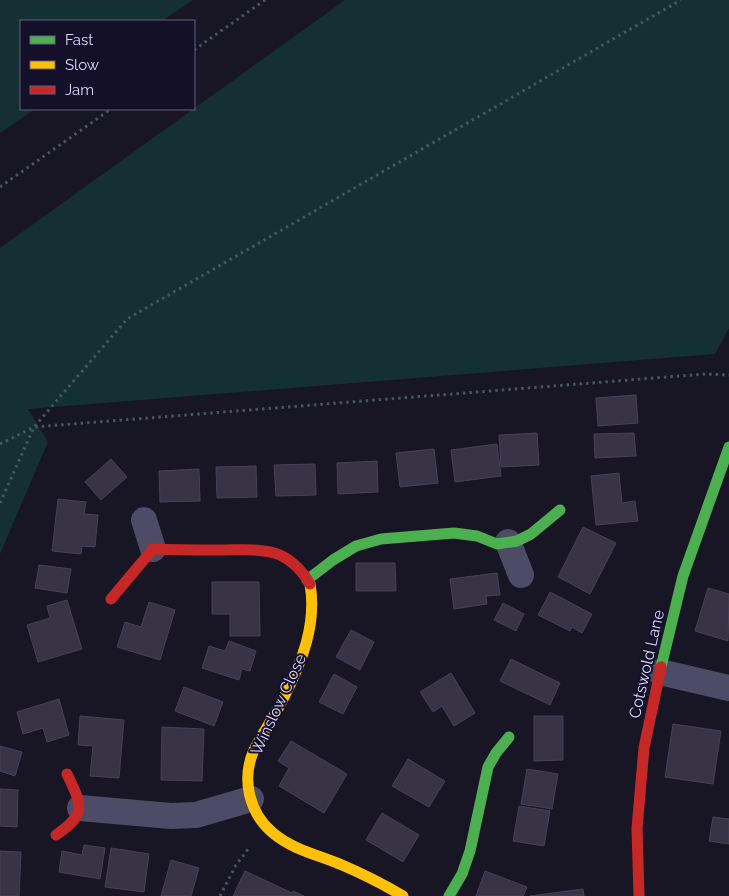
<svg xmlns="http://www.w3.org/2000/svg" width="729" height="896" viewBox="0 0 729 896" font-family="Raleway,sans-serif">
<rect width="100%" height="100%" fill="#181624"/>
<path fill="#143032" d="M 0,0 L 193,0 L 162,21 L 21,21 L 21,109 L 35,109 L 0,133 Z
M 345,0 L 729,0 L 729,328 L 715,354 L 28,409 L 48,442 L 0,554 L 0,248 Z"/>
<path fill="#383446" stroke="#454158" d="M 636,395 L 638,423 L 598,426 L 596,398 Z
M 537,433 L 539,465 L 501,467 L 499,435 Z
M 634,433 L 636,456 L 595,458 L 594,434 Z
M 497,444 L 501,476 L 455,482 L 451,450 Z
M 434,449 L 438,483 L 400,487 L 396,453 Z
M 111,459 L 127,477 L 101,500 L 85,482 Z
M 377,461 L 378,492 L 338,494 L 337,463 Z
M 315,464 L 316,495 L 276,496 L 274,465 Z
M 256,466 L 257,497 L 217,498 L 216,467 Z
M 199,469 L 200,501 L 160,502 L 159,471 Z
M 619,473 L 622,503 L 635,501 L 638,521 L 596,525 L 591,476 Z
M 58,499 L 86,502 L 84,514 L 98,515 L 95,547 L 82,546 L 81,554 L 52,551 Z
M 583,527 L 616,543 L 590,594 L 558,577 Z
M 356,563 L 395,563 L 396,591 L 356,591 Z
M 39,565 L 71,569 L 67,593 L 35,588 Z
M 497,573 L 500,595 L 486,596 L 487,604 L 454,609 L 450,579 Z
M 212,582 L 259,582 L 260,636 L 230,636 L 230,614 L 212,614 Z
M 708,588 L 729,594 L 728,641 L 695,631 Z
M 550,592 L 592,614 L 582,633 L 572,627 L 570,631 L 538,615 Z
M 67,600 L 82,649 L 38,662 L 27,625 L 50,618 L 47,606 Z
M 149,602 L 175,610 L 160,660 L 117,647 L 125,622 L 141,627 Z
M 503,603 L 524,614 L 516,631 L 494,620 Z
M 351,630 L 374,642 L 360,670 L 336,657 Z
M 229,641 L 256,651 L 250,671 L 242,669 L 239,680 L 202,668 L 209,646 L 225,651 Z
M 511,659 L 560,683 L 550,705 L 500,681 Z
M 451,673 L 475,713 L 454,726 L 442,706 L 433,712 L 420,692 Z
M 334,674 L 357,687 L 343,714 L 319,702 Z
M 184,687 L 223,702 L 214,726 L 175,711 Z
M 59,699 L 69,735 L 47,742 L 43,728 L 23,734 L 17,712 Z
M 80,716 L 124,720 L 119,778 L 90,776 L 93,746 L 78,745 Z
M 534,716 L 563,716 L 563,760 L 534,761 Z
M 673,724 L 721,731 L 713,784 L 665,777 Z
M 162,727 L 204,729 L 202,781 L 161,780 Z
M 291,741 L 347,774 L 324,813 L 279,786 L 289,768 L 278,761 Z
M 0,746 L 22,752 L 15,776 L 0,771 Z
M 408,759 L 445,781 L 429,807 L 392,786 Z
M 527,769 L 558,774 L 552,809 L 521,804 Z
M 0,789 L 18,790 L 17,827 L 0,826 Z
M 519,806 L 550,811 L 544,846 L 513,841 Z
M 382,813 L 419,835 L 403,862 L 366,840 Z
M 713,817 L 729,819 L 729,844 L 709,841 Z
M 84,845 L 105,848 L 100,879 L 59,872 L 62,851 L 82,855 Z
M 111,848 L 149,854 L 144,892 L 105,887 Z
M 0,851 L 21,852 L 19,896 L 0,896 Z
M 171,860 L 199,868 L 191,896 L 161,896 Z
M 245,871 L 292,893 L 293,891 L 304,896 L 233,896 Z
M 485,871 L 527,887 L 523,896 L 476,896 Z
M 583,889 L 584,896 L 530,896 Z"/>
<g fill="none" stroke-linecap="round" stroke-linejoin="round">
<path stroke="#475464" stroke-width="3" stroke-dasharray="2.5 4" stroke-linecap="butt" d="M 194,50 L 265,0
M 0,187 L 111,109
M 0,444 L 34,427 L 127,319 L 681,0
M 0,503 L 34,427 L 705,374 L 729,375
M 220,896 L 236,865 L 249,848"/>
<path stroke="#4d4b65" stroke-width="26" d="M 144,520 L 153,549
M 508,542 L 521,575
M 660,672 L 729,688
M 80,808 L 171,816 L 196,815 L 251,799"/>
<path stroke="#4caf50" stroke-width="11" d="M 307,580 L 333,560 L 356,546 L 381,539 L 454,533 L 477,536 L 497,544 L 517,541 L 531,534 L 560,510
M 661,667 L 683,576 L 729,447
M 449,896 L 462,874 L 470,851 L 488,767 L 496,753 L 509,737"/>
<path stroke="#ffc107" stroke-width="11" d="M 310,584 C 317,624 302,662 284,697 C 275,716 263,732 254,750 C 241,779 249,813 273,833 C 293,850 319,855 342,865 C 363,874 383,884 403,896"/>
<path stroke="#c62828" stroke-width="11" d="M 111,599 L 153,549 C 176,550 199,550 223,550 C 241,550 263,548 280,555 C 293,561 304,573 310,584
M 56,835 C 87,814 82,805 67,774
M 639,896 L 637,828 L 644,748 L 661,667"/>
</g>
<g text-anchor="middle" stroke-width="4" stroke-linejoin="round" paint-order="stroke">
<g font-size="16" fill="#ded9ff" stroke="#15102a">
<text transform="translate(646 664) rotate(-77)" y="6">Cotswold Lane</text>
<text transform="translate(278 704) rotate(-65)" y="6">Winslow Close</text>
</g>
</g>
<rect x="20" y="20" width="175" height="90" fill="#15102a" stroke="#65607f"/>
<rect x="30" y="36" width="25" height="8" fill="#4caf50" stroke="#65607f"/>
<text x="65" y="45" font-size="15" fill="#ded9ff">Fast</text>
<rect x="30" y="61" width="25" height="8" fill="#ffc107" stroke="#65607f"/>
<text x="65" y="70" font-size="15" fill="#ded9ff">Slow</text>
<rect x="30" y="86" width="25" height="8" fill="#c62828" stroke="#65607f"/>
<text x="65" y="95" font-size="15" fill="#ded9ff">Jam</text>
</svg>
